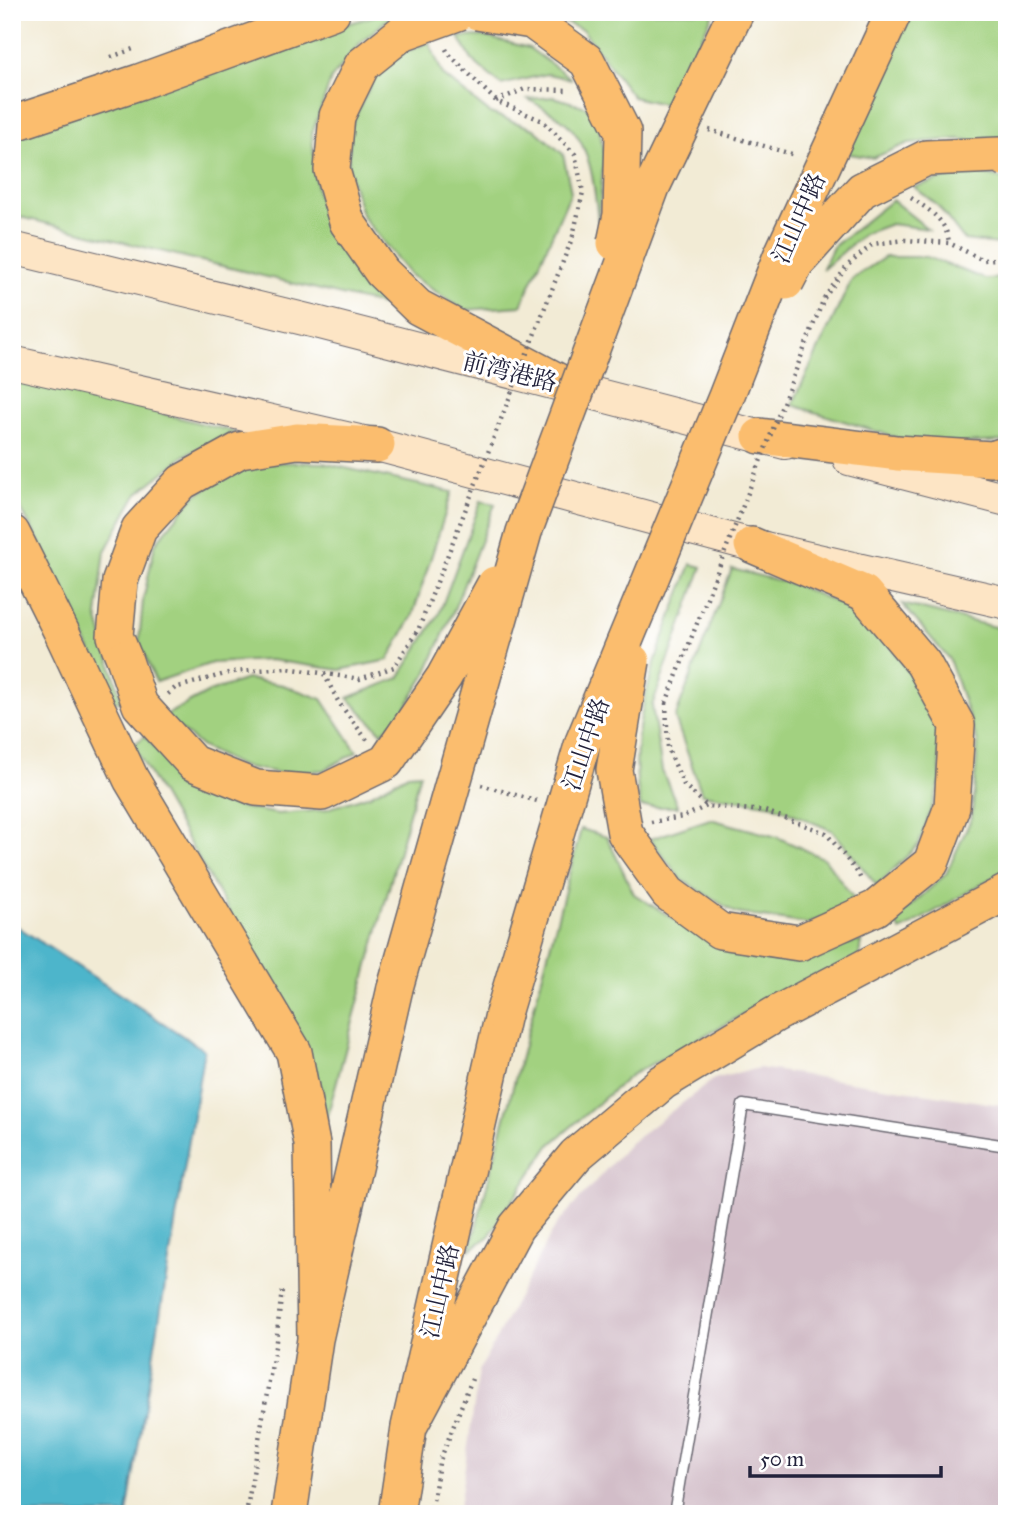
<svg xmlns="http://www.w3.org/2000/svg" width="1019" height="1526" viewBox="0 0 1019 1526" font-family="'IM FELL Great Primer','Noto Serif SC',serif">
<rect width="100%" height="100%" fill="#fff"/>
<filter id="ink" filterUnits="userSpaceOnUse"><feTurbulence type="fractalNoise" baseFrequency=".0143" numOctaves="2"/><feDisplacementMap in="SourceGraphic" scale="14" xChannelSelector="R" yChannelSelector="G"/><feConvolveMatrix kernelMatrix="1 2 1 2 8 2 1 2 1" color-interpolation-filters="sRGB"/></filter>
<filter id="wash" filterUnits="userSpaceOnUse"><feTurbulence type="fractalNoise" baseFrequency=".00686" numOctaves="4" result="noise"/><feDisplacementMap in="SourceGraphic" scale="28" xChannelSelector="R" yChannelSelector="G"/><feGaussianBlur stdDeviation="1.57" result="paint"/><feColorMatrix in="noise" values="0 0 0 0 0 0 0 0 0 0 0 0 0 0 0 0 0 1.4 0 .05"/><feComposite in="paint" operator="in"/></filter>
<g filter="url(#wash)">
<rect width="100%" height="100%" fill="#f2ebd5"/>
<path fill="#d2bdc8" d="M 759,1068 L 1007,1106 L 1007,1514 L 458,1514 L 479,1371 L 556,1225 L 630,1143 L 714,1079 Z"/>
<path fill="#a2d180" stroke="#627a5e" stroke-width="2" d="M 387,12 L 396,12 L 360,43 L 331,79 L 312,134 L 317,193 L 338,246 L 399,309 L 12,215 L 12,124 Z
M 540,12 L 714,12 L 668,105 L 633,97 L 583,30 Z
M 908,12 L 1007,12 L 1007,145 L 959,139 L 909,143 L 873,158 L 844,153 Z
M 482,36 L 529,48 L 572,79 L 547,74 L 501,85 L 472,60 L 459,37 Z
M 429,42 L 443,75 L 490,113 L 534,129 L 563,154 L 571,192 L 521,306 L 464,310 L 410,275 L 363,217 L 348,169 L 351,125 L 374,78 L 398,55 Z
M 554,97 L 596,110 L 604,154 L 598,224 C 595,189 592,141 561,119 C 551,111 539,106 528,99 Z
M 970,171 L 1007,180 L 1007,245 L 964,240 L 938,206 L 914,187 Z
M 892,200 L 928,229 L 891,224 L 864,234 L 822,270 L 833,247 Z
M 885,257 L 927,257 L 985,279 L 1007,278 L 1007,441 L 920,445 L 792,405 L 852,279 Z
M 12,375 L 235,432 L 185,455 L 137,494 L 105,551 L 97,616 L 122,702 L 114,701 L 39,542 L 12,493 Z
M 250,462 L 323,463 L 452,492 L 412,617 L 388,660 L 340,670 L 270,660 L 212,663 L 156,682 L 139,642 L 143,601 L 155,544 L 194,496 Z
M 481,501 L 495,504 L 453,612 L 426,674 L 401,715 L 382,733 L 348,698 L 399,678 L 439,614 Z
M 691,564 L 702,567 L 652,706 L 662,771 L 678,807 L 641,807 C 622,726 664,639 691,564 Z
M 732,569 L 796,585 L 840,604 L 889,643 L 935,710 L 941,780 L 919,844 L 877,886 L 833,831 L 773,805 L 702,794 L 675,718 Z
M 902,604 L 1007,630 L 1007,869 L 901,931 L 894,921 L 946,874 L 972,817 L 978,743 L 949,659 Z
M 247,679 L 283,685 L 322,699 L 357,752 L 324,770 L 280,773 L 241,766 L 202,747 L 164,716 L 209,692 Z
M 145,736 L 188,784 L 239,807 L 278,814 L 324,810 L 370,795 L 408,774 L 420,773 L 325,1125 L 322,1090 L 285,1009 L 133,745 Z
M 710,819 L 777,837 L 825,859 L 857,903 L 808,924 L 736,913 L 681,879 L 650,839 Z
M 581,829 L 607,837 L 634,894 L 705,938 L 775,960 L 861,941 L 859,957 L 746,1013 L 631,1075 L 549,1146 L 489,1236 L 470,1250 Z"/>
<path fill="#4db5cb" stroke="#386c83" stroke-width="2" d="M 12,923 L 204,1050 L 127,1514 L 12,1514 Z"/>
</g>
<g filter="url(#ink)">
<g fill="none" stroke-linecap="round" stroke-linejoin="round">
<defs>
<path id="service" d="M 674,1514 L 743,1105 L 1007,1146"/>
<path id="secondary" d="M 12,248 L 320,323 L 785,443
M 12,362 L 377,445 L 752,545 L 1007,603
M 849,459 L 1007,500"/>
<path id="primary" d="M 402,33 L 362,65 L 337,116 L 332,170 L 347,222 L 382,272 L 418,307 L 567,386
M 12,124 L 139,82 L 332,12
M 760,436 L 897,453 L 992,459 L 1007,454
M 12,533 L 62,633 L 131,779 L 294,1052 L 312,1144 L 315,1339
M 752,545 L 864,593 L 923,663 L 957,725 L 952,807 L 931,863 L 905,884
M 124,658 L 115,636 L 120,581 L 139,529 L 182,482 L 240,450 L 297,441 L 377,445
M 409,1427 L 516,1227 L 576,1155 L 663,1082 L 774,1015 L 1007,892
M 289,1514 L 315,1339 L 395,988
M 396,1514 L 409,1427 L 503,1014"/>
</defs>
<use href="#service" stroke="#6b6871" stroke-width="13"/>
<use href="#secondary" stroke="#6b6871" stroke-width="34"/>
<use href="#primary" stroke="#6b6871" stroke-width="38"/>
<path stroke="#6b6871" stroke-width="4.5" stroke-dasharray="2 5" stroke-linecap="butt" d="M 446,49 L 448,53 L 496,101 L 543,121 L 575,154 L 583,192 L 573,236
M 111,57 L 136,48
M 496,101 L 525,89 L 570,90
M 709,130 L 795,155
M 911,198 C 930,210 947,221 949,243
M 824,298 L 848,265 L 873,244 L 905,240 L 949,243 L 983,260 L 1007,258
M 324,674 L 339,703 L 367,740
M 168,694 L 175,688 L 232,672 L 287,668 L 360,679 L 394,667 L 419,628
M 666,703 L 668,749 L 684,785 L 707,806 L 765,811 L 826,833 L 858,873 L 862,882
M 481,785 L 537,801
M 651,822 L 683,817 L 707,806
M 246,1514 L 276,1341 L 282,1290
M 431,1514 L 439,1463 L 472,1379"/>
<use href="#service" stroke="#fff" stroke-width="10"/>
<use href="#secondary" stroke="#fde5c5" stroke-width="32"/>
<use href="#primary" stroke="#fbbd6e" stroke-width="35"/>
<defs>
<path id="primary-bridge" d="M 477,12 L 532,21 L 587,61 L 623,132 L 621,215 L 615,243
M 402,33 L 460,12
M 786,282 L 796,263 L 862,190 L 926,158 L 999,155 L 1007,159
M 124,658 L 140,705 L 193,763 L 256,788 L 322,793 L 386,762 L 444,677 L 495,584
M 632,661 L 614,770 L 625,833 L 668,893 L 720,931 L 799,943 L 876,908 L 905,884
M 395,988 L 524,532 L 652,187 L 736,12
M 503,1014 L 583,742 L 726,397 L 781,256 L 894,12"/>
</defs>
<use href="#primary-bridge" stroke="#6b6871" stroke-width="38" stroke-linecap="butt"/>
<path stroke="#6b6871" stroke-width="4.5" stroke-dasharray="2 5" stroke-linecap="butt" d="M 419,628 L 573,236
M 666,703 L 824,298"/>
<use href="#primary-bridge" stroke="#fbbd6e" stroke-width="35"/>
</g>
</g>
<g text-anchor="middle" stroke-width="6" stroke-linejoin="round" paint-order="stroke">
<g font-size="24" fill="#22223b" stroke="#fff">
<text transform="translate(799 218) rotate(-66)" y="8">江山中路</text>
<text transform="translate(510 372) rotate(14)" y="8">前湾港路</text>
<text transform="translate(586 744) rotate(-71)" y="8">江山中路</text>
<text transform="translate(440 1291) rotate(-77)" y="8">江山中路</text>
</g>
</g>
<rect width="1019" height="1526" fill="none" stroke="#fff" stroke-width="42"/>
<path d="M750 1466v10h191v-10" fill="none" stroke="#22223b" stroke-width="3.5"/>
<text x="760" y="1466" font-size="21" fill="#22223b" stroke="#ffffff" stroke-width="5" paint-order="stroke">50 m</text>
</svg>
